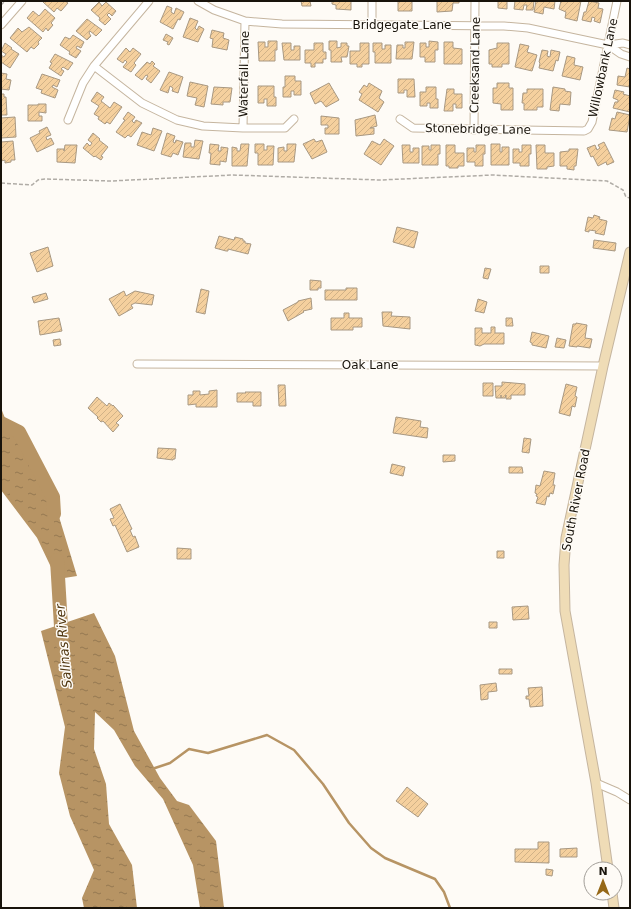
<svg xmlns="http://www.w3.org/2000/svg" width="631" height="909" viewBox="0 0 631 909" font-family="'DejaVu Sans',sans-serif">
<defs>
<pattern id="water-ripples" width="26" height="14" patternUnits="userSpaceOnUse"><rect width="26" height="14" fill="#b79464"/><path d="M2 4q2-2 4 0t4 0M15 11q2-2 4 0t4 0" fill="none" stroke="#947851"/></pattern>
<pattern id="building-hatch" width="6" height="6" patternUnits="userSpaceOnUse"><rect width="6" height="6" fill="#f5d09e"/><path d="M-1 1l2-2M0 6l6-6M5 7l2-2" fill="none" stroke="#d1b287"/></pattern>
</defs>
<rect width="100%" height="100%" fill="#fefbf6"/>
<path fill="url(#water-ripples)" d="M 1,408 L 8,426 L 19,432 L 53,497 L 77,576 L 58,579 L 38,537 L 1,488 Z
M 94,613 L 115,656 L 134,731 L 160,778 L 177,801 L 189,805 L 216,841 L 224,908 L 200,908 L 193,865 L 163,799 L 135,766 L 114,730 L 95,712 L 94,749 L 106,784 L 109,824 L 132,865 L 137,908 L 84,908 L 82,898 L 94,870 L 70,816 L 59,773 L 65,727 L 41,631 Z"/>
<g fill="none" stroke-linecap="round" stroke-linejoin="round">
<path stroke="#b79464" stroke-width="2.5" d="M 1,488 L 38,537 L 58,579
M 152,769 L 170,763 L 189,749 L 208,753 L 267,735 L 294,750 L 323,784 L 349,823 L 371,848 L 385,858 L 435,879 L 444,892 L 450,908"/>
<path stroke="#b79464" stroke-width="14" d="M 1,423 L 19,432 L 53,497 L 54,514
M 57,560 L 62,643"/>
</g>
<path fill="url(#building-hatch)" stroke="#a89882" d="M 45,1 L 65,1 L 68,3 L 61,11 L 57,8 L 54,12 L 43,2 Z
M 301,1 L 310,1 L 311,6 L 302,6 Z
M 332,1 L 351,1 L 351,10 L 336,9 L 336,5 L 332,4 Z
M 391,1 L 412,1 L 412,11 L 398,11 L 398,1 Z
M 437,1 L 459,1 L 459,3 L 453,3 L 452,11 L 437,12 Z
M 495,1 L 507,1 L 507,9 L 498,8 L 498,1 Z
M 515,1 L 534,1 L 533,10 L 526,10 L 527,5 L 524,5 L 523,10 L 514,9 Z
M 536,1 L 555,1 L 554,9 L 544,7 L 543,14 L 534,12 Z
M 561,1 L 581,1 L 577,21 L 565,18 L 566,12 L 559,9 Z
M 589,1 L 599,3 L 598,8 L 603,9 L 600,23 L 594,21 L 595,18 L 592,17 L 591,22 L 582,20 L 584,12 L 586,12 Z
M 99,2 L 102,6 L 106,2 L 116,11 L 112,16 L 109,13 L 107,15 L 111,19 L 105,25 L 99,20 L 100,18 L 91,10 Z
M 167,6 L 172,8 L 171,12 L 174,14 L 176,8 L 184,12 L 180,20 L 178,19 L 173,29 L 160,22 Z
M 45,9 L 55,18 L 51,23 L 53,25 L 48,31 L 46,28 L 43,32 L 27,18 L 33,11 L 39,16 Z
M 190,18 L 198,21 L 195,28 L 197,30 L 199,26 L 204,29 L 198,42 L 183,37 Z
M 87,19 L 102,30 L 96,36 L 90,31 L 89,33 L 91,36 L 87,40 L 76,31 Z
M 29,27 L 42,38 L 38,42 L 39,44 L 34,49 L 31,47 L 27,52 L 10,38 L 18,28 L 22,32 Z
M 212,30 L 224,33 L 223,38 L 229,40 L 227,50 L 212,47 L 213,39 L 210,38 Z
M 166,34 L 173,38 L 169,45 L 167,44 L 168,42 L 163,40 Z
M 73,35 L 84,42 L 81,48 L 77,46 L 76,48 L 81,51 L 76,58 L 69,54 L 70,52 L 60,45 L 65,37 L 70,39 Z
M 268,41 L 277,41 L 277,50 L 275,50 L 275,61 L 259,61 L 258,42 L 265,42 L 265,47 L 268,47 Z
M 329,41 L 337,41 L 337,48 L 341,47 L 341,43 L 347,43 L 347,46 L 349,46 L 347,57 L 341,57 L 342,62 L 331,62 L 331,50 L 329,50 Z
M 429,41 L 438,42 L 438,50 L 435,50 L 435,62 L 425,62 L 425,57 L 420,57 L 420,43 L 426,43 L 426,47 L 429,47 Z
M 405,42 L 414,42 L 412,59 L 396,59 L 397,45 L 403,45 L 403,48 L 405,48 Z
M 444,42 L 453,42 L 453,48 L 462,49 L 462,64 L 444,64 Z
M 5,43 L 12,48 L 11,49 L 19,54 L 10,68 L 1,62 L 1,55 L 4,57 L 6,54 L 1,51 Z
M 282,43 L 291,43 L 291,50 L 294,50 L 294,46 L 300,46 L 300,60 L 284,60 Z
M 314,43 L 323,43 L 323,52 L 326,52 L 326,59 L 323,59 L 323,63 L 315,63 L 315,67 L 311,67 L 311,63 L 305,63 L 305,50 L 314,50 Z
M 360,43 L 369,43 L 369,64 L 362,64 L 362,67 L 357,67 L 357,64 L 350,64 L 350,51 L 360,51 Z
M 373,43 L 382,43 L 382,49 L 385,49 L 385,45 L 391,45 L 391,63 L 375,63 L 375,52 L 373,52 Z
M 497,43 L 509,43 L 509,64 L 502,64 L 502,67 L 492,67 L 492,64 L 489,64 L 489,50 L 497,48 Z
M 520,44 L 529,46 L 527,52 L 537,55 L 532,71 L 515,67 Z
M 126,48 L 130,52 L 133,48 L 141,54 L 134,63 L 136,65 L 131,72 L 123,67 L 127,62 L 125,60 L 123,63 L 117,59 Z
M 542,50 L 548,51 L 547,56 L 550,57 L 551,50 L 560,52 L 558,61 L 556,60 L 553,71 L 539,68 L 540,63 L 539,62 Z
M 55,54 L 73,63 L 68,70 L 63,67 L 61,69 L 64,71 L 61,76 L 49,68 L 52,63 L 50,62 Z
M 567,56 L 575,58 L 574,65 L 583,67 L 580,80 L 562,76 Z
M 152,61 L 155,64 L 153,66 L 160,71 L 151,83 L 146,79 L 148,76 L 146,75 L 142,80 L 135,75 L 147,62 L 150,64 Z
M 627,68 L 630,69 L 630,87 L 617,85 L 618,76 L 625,77 Z
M 169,72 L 183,77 L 178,93 L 172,91 L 173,88 L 170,86 L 168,93 L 160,90 Z
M 1,73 L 7,74 L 6,79 L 11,80 L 9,90 L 1,89 Z
M 42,74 L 60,80 L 57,87 L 53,85 L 52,87 L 58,90 L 55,98 L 41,93 L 42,90 L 36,88 Z
M 285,76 L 295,76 L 295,81 L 301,81 L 301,95 L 294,95 L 294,91 L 291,91 L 291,97 L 283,97 L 283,87 L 285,87 Z
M 398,79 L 414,79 L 415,97 L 407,97 L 407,90 L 404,90 L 404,93 L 398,93 Z
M 190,82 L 208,86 L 204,107 L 195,105 L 197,98 L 187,96 Z
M 329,83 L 339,100 L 326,107 L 321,101 L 315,104 L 310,93 Z
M 369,83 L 382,91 L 379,98 L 384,102 L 378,112 L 359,100 L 362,94 L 359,92 L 364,85 L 367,87 Z
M 497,83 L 509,83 L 509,88 L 513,88 L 513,110 L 501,110 L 501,104 L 493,103 L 493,88 L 497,88 Z
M 258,86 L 274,86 L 274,97 L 276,97 L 276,106 L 267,106 L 267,99 L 264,99 L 264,103 L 258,103 Z
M 214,87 L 232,88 L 230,102 L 223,102 L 223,105 L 211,104 Z
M 426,87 L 436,87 L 436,99 L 438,99 L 438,108 L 430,108 L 430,103 L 427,103 L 427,106 L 420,106 L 420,92 L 426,92 Z
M 553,87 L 565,89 L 565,91 L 571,92 L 570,105 L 560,104 L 559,111 L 550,110 Z
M 447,89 L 454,89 L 454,94 L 462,94 L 462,108 L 456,108 L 456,104 L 453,104 L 453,111 L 444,111 Z
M 527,89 L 543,89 L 543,107 L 537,107 L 537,110 L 524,110 L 524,103 L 522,103 L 523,93 L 527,93 Z
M 615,90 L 624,92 L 623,94 L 630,96 L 630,112 L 613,108 L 615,102 L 618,102 L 618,100 L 613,98 Z
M 97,92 L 104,97 L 101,101 L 110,108 L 114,102 L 122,107 L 110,124 L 107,122 L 105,124 L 98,119 L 99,117 L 94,114 L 99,106 L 91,101 Z
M 1,94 L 4,94 L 4,97 L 6,97 L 7,115 L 1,115 Z
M 38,104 L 46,104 L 46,113 L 39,112 L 39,116 L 42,116 L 42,121 L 28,121 L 28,105 L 38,105 Z
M 128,112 L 135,117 L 132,121 L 134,123 L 136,120 L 142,123 L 131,137 L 128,135 L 125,138 L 116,132 L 125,120 L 123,119 Z
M 617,112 L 630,115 L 627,132 L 609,130 L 612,118 L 615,119 Z
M 375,115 L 377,126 L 370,128 L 374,128 L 374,134 L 356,136 L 355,120 Z
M 321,116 L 339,118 L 339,134 L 325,134 L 325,128 L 328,128 L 328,125 L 321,125 Z
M 15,117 L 16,137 L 1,138 L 1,118 Z
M 47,127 L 51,135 L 46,137 L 47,140 L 51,138 L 54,144 L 37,152 L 30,138 L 40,133 L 39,131 Z
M 153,128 L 162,131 L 154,151 L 137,145 L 142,132 L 151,135 Z
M 93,133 L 100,139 L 99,140 L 108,147 L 101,156 L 103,157 L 101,160 L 95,156 L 94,157 L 83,148 L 87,143 L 90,146 L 92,143 L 88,140 Z
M 167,133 L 175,136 L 173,142 L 175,143 L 176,140 L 183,142 L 178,155 L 173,153 L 171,157 L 161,154 Z
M 314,139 L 316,142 L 322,140 L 327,152 L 312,159 L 303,144 Z
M 384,139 L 394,146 L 381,165 L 364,154 L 372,141 L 380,145 Z
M 195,140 L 203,141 L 199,159 L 183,157 L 185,143 L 191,143 L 191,147 L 194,147 Z
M 13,141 L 15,160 L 11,160 L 11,162 L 5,163 L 5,160 L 1,161 L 1,142 Z
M 604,142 L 614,162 L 607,165 L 606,162 L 598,166 L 593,156 L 591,157 L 587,148 L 595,145 L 597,150 L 600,148 L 598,145 Z
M 210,144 L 219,145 L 218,151 L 221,151 L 221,147 L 228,148 L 226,162 L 220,161 L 220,165 L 210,164 L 211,153 L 209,153 Z
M 241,144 L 249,144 L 247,166 L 232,166 L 232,147 L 237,148 L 237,151 L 240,151 Z
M 255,144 L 264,144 L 264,150 L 267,150 L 267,146 L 274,146 L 273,165 L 258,165 L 258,153 L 255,153 Z
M 287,144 L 296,144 L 294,162 L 278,162 L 278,148 L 284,147 L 284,151 L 287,151 Z
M 491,144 L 500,144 L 500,152 L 502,152 L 502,147 L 509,147 L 509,165 L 491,165 Z
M 65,145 L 77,145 L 75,163 L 57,162 L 57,149 L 64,149 L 64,151 Z
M 402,145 L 410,145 L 410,152 L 413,152 L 413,148 L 419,148 L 419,163 L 403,163 Z
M 431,145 L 440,145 L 440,154 L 438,154 L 438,165 L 422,165 L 422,146 L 429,146 L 429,150 L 431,150 Z
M 446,145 L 455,145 L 455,153 L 464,153 L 464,166 L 458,166 L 458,168 L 449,168 L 449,166 L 446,166 Z
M 476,145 L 485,145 L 485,154 L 483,154 L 483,166 L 475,166 L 475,162 L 467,162 L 467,148 L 474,148 L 474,152 L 476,152 Z
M 522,145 L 531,145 L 531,154 L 529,154 L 529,166 L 520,166 L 520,163 L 513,163 L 513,149 L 519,149 L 519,152 L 522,152 Z
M 536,145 L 545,145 L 545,153 L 554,153 L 554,166 L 547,167 L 547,169 L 537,169 Z
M 569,149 L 578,149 L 576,166 L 574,166 L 574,170 L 567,169 L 567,166 L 560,166 L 560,152 L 569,151 Z
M 594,215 L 600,217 L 599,219 L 607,221 L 604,235 L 595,233 L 596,231 L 589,230 L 589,232 L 585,231 L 588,217 L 593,218 Z
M 397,227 L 418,232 L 414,248 L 393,242 Z
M 219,236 L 234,240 L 235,237 L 243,239 L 243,241 L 245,241 L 245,243 L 251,244 L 248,254 L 228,249 L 228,251 L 226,251 L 215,248 Z
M 594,240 L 616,243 L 615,251 L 593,248 Z
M 48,247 L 53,266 L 37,272 L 30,253 Z
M 540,266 L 549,266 L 549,273 L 540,273 Z
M 485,268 L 491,269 L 488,279 L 483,278 Z
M 310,280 L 321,281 L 321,288 L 318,288 L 318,290 L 310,290 Z
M 346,288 L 357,288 L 357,300 L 325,300 L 325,290 L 346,290 Z
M 201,289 L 209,291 L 205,314 L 196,312 Z
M 124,291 L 126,296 L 135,291 L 154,295 L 152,305 L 135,303 L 131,305 L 133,308 L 119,316 L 109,299 Z
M 46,293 L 48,299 L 34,303 L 32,297 Z
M 311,298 L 312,309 L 303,311 L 304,312 L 288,321 L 283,310 L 298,302 L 298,301 Z
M 478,299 L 487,302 L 484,313 L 475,311 Z
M 382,312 L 392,312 L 391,316 L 410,317 L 410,329 L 383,326 Z
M 344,313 L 349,313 L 349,318 L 362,318 L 362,327 L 353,327 L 353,330 L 331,330 L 331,318 L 344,318 Z
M 59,318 L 62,331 L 40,335 L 38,321 Z
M 506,318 L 512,318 L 513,326 L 506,326 Z
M 576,323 L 587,325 L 585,338 L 592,339 L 590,348 L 577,346 L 577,347 L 569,346 L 573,324 L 576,324 Z
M 491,327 L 495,327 L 495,333 L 504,333 L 504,344 L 484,344 L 480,346 L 475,345 L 475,328 L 482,328 L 482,333 L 491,333 Z
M 532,332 L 549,336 L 546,348 L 532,345 L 532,343 L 530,342 Z
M 557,338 L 566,340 L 564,348 L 555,347 Z
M 60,339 L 61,345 L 54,346 L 53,340 Z
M 502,382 L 525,384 L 525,395 L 511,395 L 511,399 L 506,399 L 506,395 L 505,398 L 501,398 L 501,395 L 501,398 L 496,398 L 495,386 L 502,386 Z
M 483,383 L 493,383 L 493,396 L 483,396 Z
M 566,384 L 577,387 L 575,396 L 577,397 L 575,407 L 572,406 L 570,416 L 559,413 Z
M 278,385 L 285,385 L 286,406 L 279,406 Z
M 217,390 L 217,407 L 196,407 L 196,404 L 188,405 L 188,395 L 193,395 L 193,391 L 200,391 L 200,395 L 209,394 L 209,391 Z
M 245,392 L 261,392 L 261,406 L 253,406 L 253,402 L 237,402 L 237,393 L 246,393 Z
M 97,397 L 107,406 L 109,403 L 113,406 L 113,405 L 123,416 L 116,423 L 119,425 L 113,432 L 103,421 L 101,422 L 97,418 L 98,417 L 88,408 Z
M 396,417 L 421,421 L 420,427 L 428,428 L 427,438 L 393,433 Z
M 524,438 L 531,439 L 529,453 L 522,452 Z
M 158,448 L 176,449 L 175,459 L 173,459 L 173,460 L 157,458 Z
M 443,455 L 455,455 L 455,461 L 443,462 Z
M 392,464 L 405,467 L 403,476 L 390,473 Z
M 509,467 L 522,467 L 523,473 L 509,473 Z
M 544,471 L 555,473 L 553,485 L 555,485 L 553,494 L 550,493 L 549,497 L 547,496 L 545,505 L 536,503 L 538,497 L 536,496 L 537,494 L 535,493 L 536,485 L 540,486 Z
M 120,504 L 132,529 L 130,530 L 133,537 L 135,536 L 139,547 L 127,552 L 115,525 L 113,526 L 110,519 L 114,518 L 110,509 Z
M 177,548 L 191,549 L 191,559 L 177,559 Z
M 497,551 L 504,551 L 504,558 L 497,558 Z
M 528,606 L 529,619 L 513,620 L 512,607 Z
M 489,622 L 497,622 L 497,628 L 489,628 Z
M 499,669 L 512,669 L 512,674 L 499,674 Z
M 496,683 L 497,691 L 488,692 L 488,699 L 481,700 L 480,685 Z
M 542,687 L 543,706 L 530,707 L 529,699 L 526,699 L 526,696 L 529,696 L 528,688 Z
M 407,787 L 428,804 L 418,817 L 396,801 Z
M 538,842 L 549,842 L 549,863 L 515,862 L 515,849 L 538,849 Z
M 577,848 L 577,857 L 560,857 L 560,849 Z
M 546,869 L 553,870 L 552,876 L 546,875 Z"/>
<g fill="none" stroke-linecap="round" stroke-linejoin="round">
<defs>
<path id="street" d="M 198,1 L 214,10 L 245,21 L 282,24 L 504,26 L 528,28 L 608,45
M 372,1 L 372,25
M 1,25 L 22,1
M 630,45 L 623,43 L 608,45 L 621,54 L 630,57
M 94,66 L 142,103 L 177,120 L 203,126 L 243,128 L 285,128 L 294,119
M 400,119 L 413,128 L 584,131 L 588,129 L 592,122 L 617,1
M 68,120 L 83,83 L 94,66 L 149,1
M 243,128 L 245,21
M 474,130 L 475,1
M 137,364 L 603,366
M 596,783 L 617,792 L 630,800"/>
<path id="secondary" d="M 608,869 L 596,783 L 565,611 L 564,565 L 566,538 L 603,366 L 630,252
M 612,893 L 614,908"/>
</defs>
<use href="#street" stroke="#c5b59f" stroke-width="9"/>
<use href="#secondary" stroke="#c5b59f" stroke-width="11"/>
<path stroke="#b0aca6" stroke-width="1.5" stroke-dasharray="4 2" stroke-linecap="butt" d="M 1,5 L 5,1
M 1,183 L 32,185 L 38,180 L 45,179 L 111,181 L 233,175 L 380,180 L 493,175 L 607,181 L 623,190 L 626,197 L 630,198"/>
<use href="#street" stroke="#fff" stroke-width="7"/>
<use href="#secondary" stroke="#efdcb6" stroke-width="9"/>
</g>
<g text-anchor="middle" stroke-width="3" stroke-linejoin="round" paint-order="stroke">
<g font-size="12" fill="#18130b" stroke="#fefbf6">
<text x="402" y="29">Bridgegate Lane</text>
<text transform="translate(475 65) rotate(-89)" y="4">Creeksand Lane</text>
<text transform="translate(603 68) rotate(-78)" y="4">Willowbank Lane</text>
<text transform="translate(244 74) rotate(-89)" y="4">Waterfall Lane</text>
<text transform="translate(478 129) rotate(1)" y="4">Stonebridge Lane</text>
<text x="370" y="369">Oak Lane</text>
<text transform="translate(576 500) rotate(-79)" y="4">South River Road</text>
</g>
<g font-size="13" font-style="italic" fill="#513811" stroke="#fefbf6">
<text transform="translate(63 646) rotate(-95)" y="5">Salinas River</text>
</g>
</g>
<rect width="631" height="909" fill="none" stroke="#18130b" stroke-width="4"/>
<g transform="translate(603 881)"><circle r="19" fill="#fefbf6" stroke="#a29e98"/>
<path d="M0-3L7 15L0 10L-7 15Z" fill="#966817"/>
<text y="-6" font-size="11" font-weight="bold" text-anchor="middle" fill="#18130b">N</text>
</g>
</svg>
